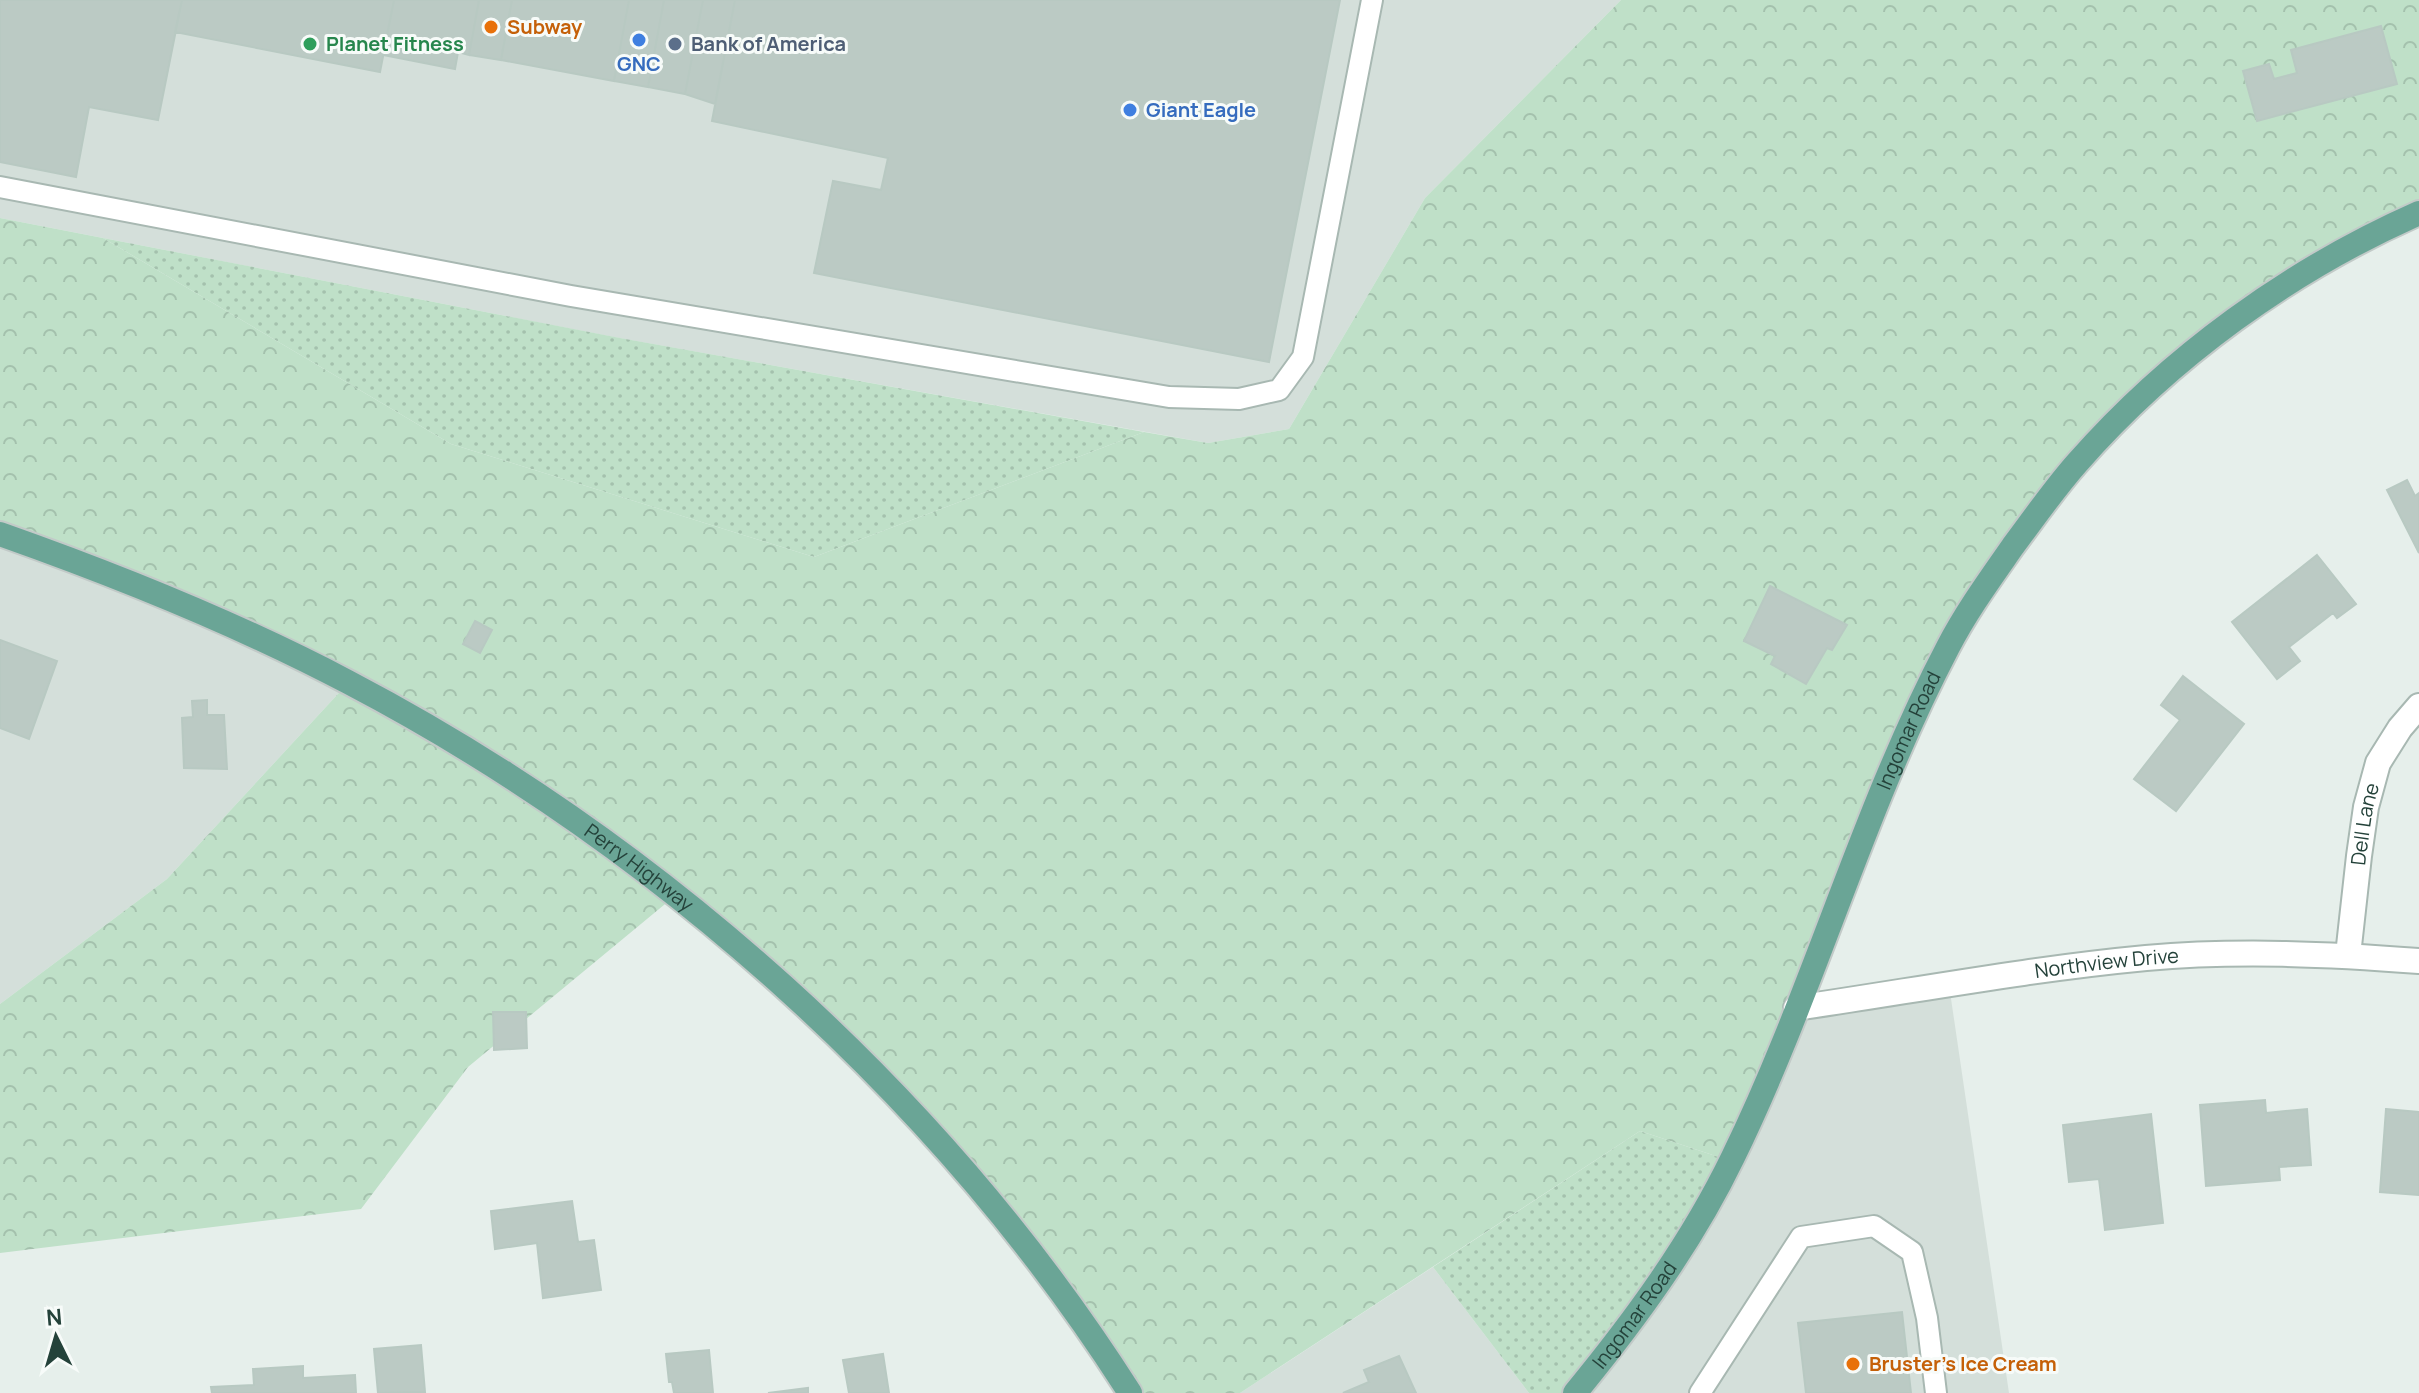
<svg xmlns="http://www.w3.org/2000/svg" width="2419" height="1393" viewBox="0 0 2419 1393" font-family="Manrope,sans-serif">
<defs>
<pattern id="grass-dots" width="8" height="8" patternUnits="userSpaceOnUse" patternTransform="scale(2)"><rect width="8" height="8" fill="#bfe0c8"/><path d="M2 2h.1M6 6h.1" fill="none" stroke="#a4c1ad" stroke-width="1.8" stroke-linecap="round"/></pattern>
<pattern id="forest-crowns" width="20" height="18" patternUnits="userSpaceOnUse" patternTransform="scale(2)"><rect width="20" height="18" fill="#bfe0c8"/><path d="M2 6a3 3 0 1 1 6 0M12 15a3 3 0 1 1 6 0" fill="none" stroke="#a4c1ad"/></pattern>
</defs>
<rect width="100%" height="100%" fill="#e6efeb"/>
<path fill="#d4dfda" d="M 0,0 L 1621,0 L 1425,198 L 1289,429 L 1208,443 L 619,338 L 0,218 Z
M 0,534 L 349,682 L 167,879 L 0,1004 Z
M 1949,985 L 2009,1393 L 1575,1393 L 1796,1008 Z
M 1433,1267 L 1529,1393 L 1240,1393 Z"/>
<path fill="url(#grass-dots)" d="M 103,238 L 620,338 L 1144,432 L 814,557 L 451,444 Z
M 1640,1131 L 1731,1161 L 1575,1393 L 1529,1393 L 1433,1267 Z"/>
<path fill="url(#forest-crowns)" d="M 1621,0 L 2419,0 L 2419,213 L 2353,246 L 2128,411 L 1950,643 L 1731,1161 L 1640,1131 L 1240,1393 L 1130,1393 L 975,1185 L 676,895 L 468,1067 L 361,1209 L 0,1253 L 0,1004 L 167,879 L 349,682 L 0,534 L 0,218 L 103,238 L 451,444 L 814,557 L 1144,432 L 1208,443 L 1289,429 L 1425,198 Z"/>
<path fill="#bbcac4" stroke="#b8c9c2" stroke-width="2" d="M 0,0 L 182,0 L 158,120 L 89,107 L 76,177 L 0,162 Z
M 182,0 L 394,0 L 380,72 L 175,32 Z
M 394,0 L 479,0 L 469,55 L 458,52 L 455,69 L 383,55 Z
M 479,0 L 512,0 L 501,60 L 469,55 Z
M 512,0 L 629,0 L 614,81 L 501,60 Z
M 629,0 L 664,0 L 648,87 L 614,81 Z
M 664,0 L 703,0 L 685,94 L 648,87 Z
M 703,0 L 735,0 L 715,104 L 685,94 Z
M 735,0 L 1340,0 L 1269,362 L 814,273 L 833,181 L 881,190 L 888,158 L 712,121 Z
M 2381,26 L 2397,84 L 2257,121 L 2243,71 L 2269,64 L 2274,79 L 2297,73 L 2291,50 Z
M 2407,480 L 2415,496 L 2419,493 L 2419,553 L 2387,490 Z
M 2317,555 L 2356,604 L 2337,618 L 2333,613 L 2289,647 L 2300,661 L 2277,679 L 2232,622 Z
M 1770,586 L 1847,625 L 1832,650 L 1827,648 L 1806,684 L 1771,664 L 1775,656 L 1744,641 Z
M 475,621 L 492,630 L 480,653 L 463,644 Z
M 0,640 L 57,661 L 29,739 L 0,728 Z
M 2183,676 L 2244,724 L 2176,811 L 2134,779 L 2180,720 L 2161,705 Z
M 207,700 L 207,715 L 224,715 L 227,769 L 184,768 L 182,718 L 193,717 L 192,701 Z
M 493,1012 L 526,1012 L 527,1048 L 494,1050 Z
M 2265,1100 L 2266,1113 L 2307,1109 L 2311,1165 L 2279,1167 L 2280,1180 L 2206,1186 L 2200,1105 Z
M 2386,1109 L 2419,1112 L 2419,1195 L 2380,1192 Z
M 2151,1114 L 2163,1223 L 2105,1230 L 2099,1179 L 2069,1182 L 2063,1125 Z
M 572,1201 L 578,1242 L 594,1240 L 601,1290 L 543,1298 L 537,1243 L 495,1249 L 491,1211 Z
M 1902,1312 L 1911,1393 L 1806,1393 L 1798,1323 Z
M 421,1345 L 425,1392 L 378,1393 L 374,1349 Z
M 709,1350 L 713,1393 L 674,1393 L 672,1382 L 669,1382 L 666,1354 Z
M 883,1354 L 889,1393 L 849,1393 L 843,1360 Z
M 1399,1356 L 1416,1393 L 1343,1393 L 1369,1382 L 1364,1370 Z
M 303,1366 L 303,1378 L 355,1375 L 356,1393 L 212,1393 L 211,1387 L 254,1385 L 253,1369 Z
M 808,1388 L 808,1393 L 768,1393 Z"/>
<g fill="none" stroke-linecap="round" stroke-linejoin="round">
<defs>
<path id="service" d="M 0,187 L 571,296 L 1169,397 L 1239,399 L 1279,390 L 1303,357 L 1372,0
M 1700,1393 L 1801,1237 L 1874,1226 L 1912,1252 L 1927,1318 L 1936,1393"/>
<g id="minor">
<path id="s1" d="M 2348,955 L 2359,856 L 2366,807 L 2378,763 L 2400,728 L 2419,706"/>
<path id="s2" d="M 1796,1008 C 1912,991 2029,969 2146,958 C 2237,950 2328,954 2419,961"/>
</g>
<g id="primary">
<path id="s3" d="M 0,534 C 119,576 236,623 348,682 C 659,845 941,1096 1130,1393"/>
<path id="s4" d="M 1575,1393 C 1635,1320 1692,1242 1733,1157 C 1814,991 1862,811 1948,647 C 1966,612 1990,579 2013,546 C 2034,518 2054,489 2077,463 C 2170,357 2290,270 2419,213"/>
</g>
</defs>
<use href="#service" stroke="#a8b8b2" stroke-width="24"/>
<use href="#minor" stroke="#a8b8b2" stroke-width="28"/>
<use href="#primary" stroke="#c2cac8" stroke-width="28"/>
<use href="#service" stroke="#fff" stroke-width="20"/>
<use href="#minor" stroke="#fff" stroke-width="24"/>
<use href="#primary" stroke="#6aa596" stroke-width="24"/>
</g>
<g fill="#e8710a" stroke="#f7fbf9" stroke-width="3">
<circle cx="491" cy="27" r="8"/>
<circle cx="1853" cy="1364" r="8"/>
</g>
<g fill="#3f7fe0" stroke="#f7fbf9" stroke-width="3">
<circle cx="639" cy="40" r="8"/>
<circle cx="1130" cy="110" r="8"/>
</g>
<circle fill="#2e9e5b" stroke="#f7fbf9" stroke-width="3" cx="310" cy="44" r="8"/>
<circle fill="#5c6f8a" stroke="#f7fbf9" stroke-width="3" cx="675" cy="44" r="8"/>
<g text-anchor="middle" stroke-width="6" stroke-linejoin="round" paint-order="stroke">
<g font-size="20" font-weight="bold" fill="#c56008" stroke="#f7fbf9" text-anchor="start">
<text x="507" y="34">Subway</text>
<text x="1869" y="1371">Bruster's Ice Cream</text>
</g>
<g font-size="20" font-weight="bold" fill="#27864d" stroke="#f7fbf9" text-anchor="start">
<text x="326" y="51">Planet Fitness</text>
</g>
<g font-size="20" font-weight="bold" fill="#4e5e75" stroke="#f7fbf9" text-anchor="start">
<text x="691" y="51">Bank of America</text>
</g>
<g font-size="20" font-weight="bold" fill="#366cbe" stroke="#f7fbf9">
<text x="639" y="71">GNC</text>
<text x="1146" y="117" text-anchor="start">Giant Eagle</text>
</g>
<g font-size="20" fill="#24423a" stroke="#f7fbf9">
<text dy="7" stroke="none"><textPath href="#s4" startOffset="746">Ingomar Road</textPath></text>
<text dy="7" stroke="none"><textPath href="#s1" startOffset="132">Dell Lane</textPath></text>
<text dy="7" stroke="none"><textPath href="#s3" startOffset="724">Perry Highway</textPath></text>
<text dy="7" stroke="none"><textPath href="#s2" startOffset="314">Northview Drive</textPath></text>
<text dy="7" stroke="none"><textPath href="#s4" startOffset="98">Ingomar Road</textPath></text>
</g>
</g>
<g transform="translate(56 1337) rotate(355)" stroke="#f7fbf9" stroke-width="6" paint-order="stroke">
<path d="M0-6L14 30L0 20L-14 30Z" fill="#24423a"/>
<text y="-12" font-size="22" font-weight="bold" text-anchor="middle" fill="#24423a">N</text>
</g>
</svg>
